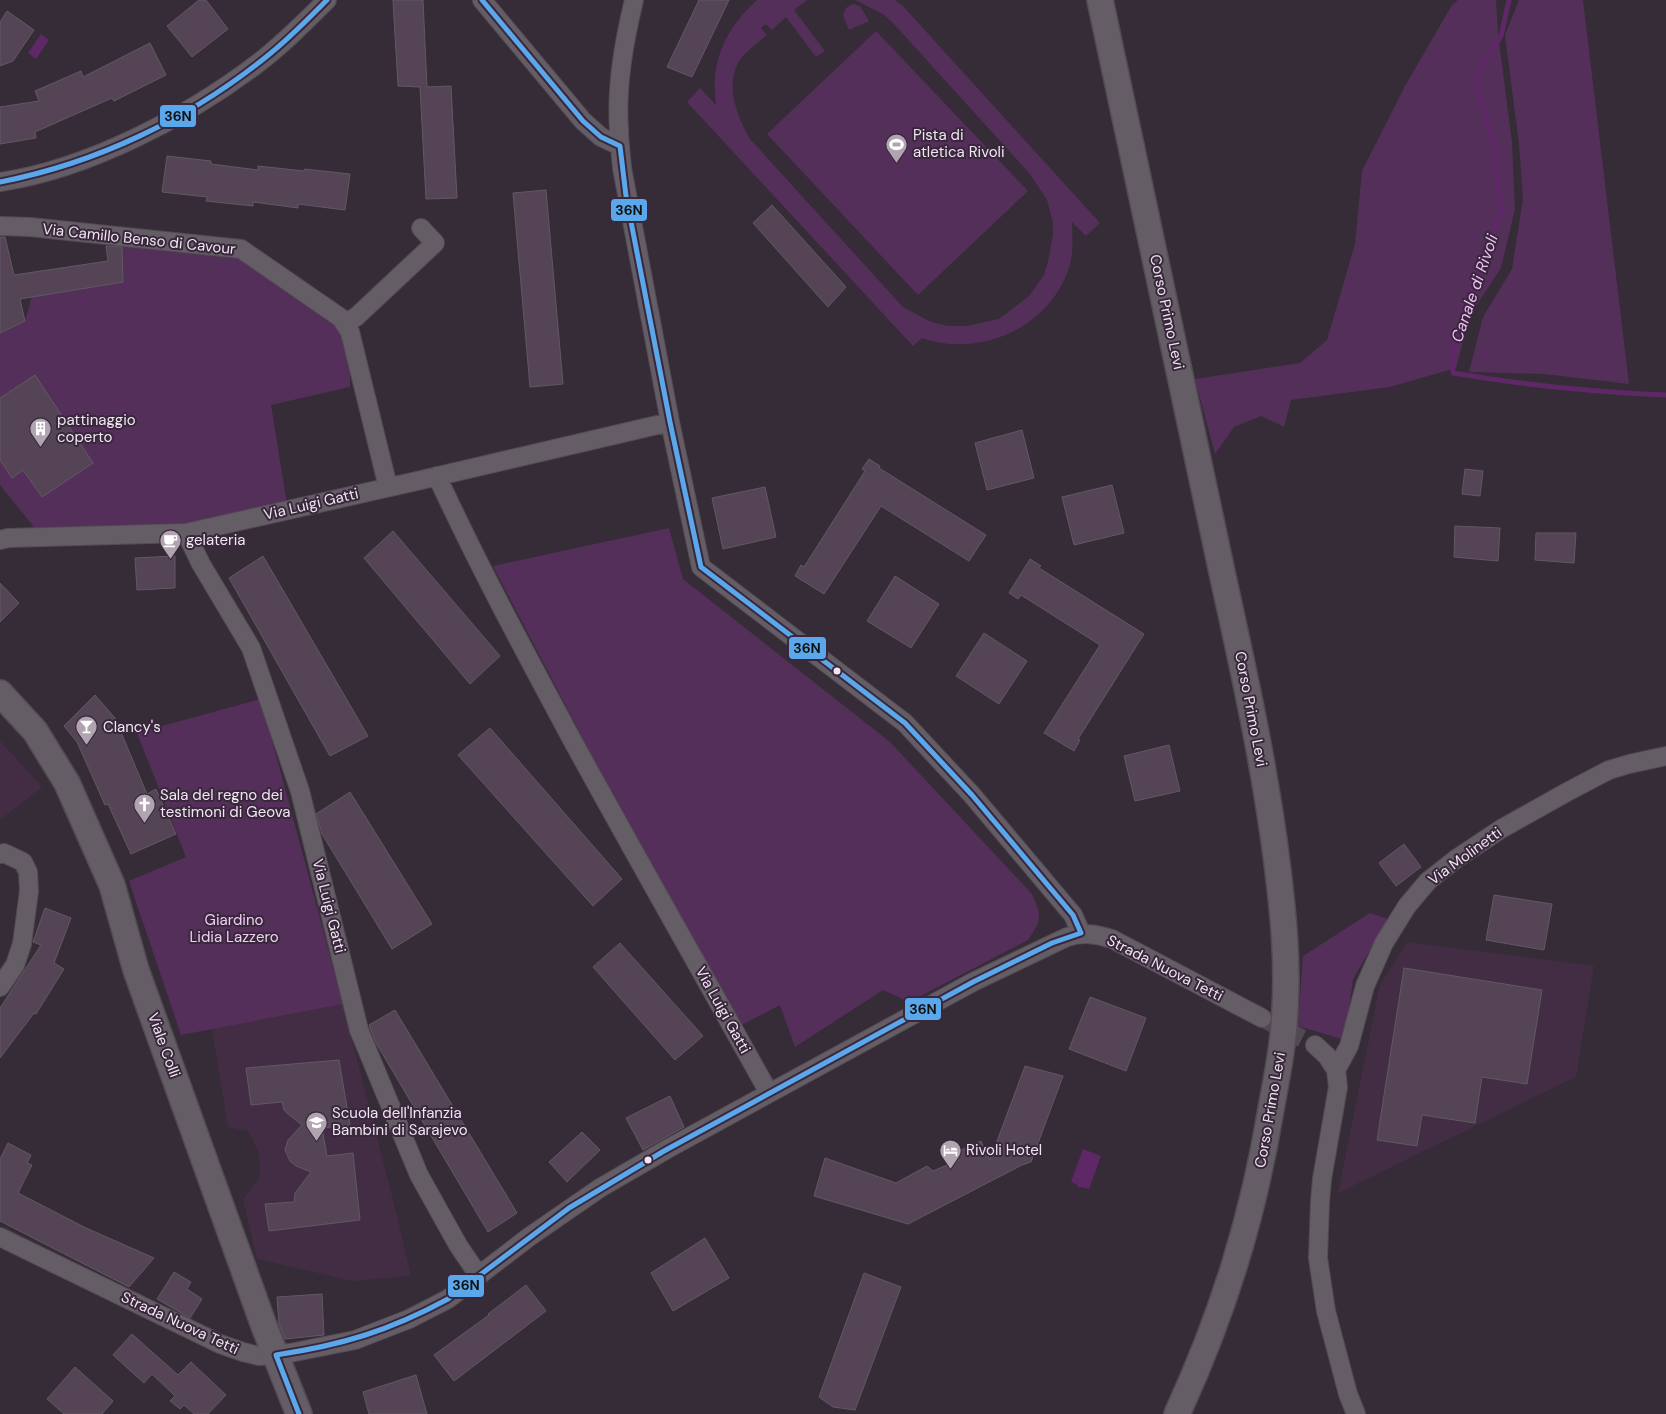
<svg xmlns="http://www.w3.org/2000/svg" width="1666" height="1414" viewBox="0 0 1666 1414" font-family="'DM Sans',sans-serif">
<rect width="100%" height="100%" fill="#362c37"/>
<path fill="#422d45" d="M 0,741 L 42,787 L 0,820 Z
M 1407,942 L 1594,966 L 1576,1077 L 1338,1193 L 1380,985 Z
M 343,1004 L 398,1220 L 411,1276 L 353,1281 L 257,1259 L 243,1199 L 260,1176 L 259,1152 L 248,1131 L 228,1127 L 212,1029 Z"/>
<path fill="#542f5a" d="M 757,0 L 807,0 L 794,10 L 825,51 L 816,57 L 786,17 L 772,30 L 766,24 L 761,28 L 767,35 C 758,43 741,55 737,65 C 726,89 738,118 750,139 L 903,307 L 931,322 L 948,326 L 967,326 L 999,319 L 1029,296 L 1044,275 L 1048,262 L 1053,234 L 1053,222 L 1047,200 L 1030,174 L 893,23 L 883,14 L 855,0 L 895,0 L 902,5 L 1100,223 L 1086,236 L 1072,222 C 1072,236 1074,250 1070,264 C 1053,326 981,359 922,338 L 913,346 L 687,102 L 700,88 L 716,105 C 710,62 725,29 757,0 Z
M 1458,0 L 1496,0 L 1498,33 L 1512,143 L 1515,209 L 1501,268 L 1470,315 L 1456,368 L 1390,387 L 1291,400 L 1284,427 L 1261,416 L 1234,427 L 1215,454 L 1195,379 L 1300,363 L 1327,340 L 1355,244 L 1362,171 L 1405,86 L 1452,5 Z
M 1519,0 L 1583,0 L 1629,384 L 1544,374 L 1469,372 L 1483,317 L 1512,269 L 1523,199 L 1519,144 L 1505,35 Z
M 853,4 L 860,6 L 869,21 L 849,30 L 843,15 L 846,8 Z
M 876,31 L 1028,191 L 918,295 L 767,134 Z
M 122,245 L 248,253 L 350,332 L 350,387 L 271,405 L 288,510 L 186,533 L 42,537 L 0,485 L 0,333 L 25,321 L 32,296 L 123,282 Z
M 669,528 L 683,579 L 890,742 L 1032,894 C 1042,917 1042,919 1028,940 L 909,1002 L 883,990 L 795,1047 L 780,1005 L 734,1029 L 493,566 Z
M 261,699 L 343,1004 L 181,1035 L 129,881 L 186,857 L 137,733 Z
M 1370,913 L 1388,919 L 1353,979 L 1345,1040 L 1298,1026 L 1303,956 Z"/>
<path fill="#5e2867" d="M 41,34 L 49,40 L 36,59 L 28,53 Z
M 1083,1149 L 1101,1156 L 1089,1189 L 1082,1187 L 1079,1188 L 1076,1184 L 1071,1182 Z"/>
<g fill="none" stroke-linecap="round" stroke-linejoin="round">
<path stroke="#5e2867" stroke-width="5" d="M 1509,0 L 1501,36 L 1475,78 L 1494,146 L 1501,210 L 1463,314 L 1452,356 L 1453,373 C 1523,385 1595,392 1666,395"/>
</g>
<path fill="#544456" stroke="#615962" d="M 199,0 L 206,0 L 228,29 L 192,57 L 167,26 Z
M 393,0 L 423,0 L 427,87 L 451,86 L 457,198 L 426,199 L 420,87 L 398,86 Z
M 699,0 L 729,0 L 692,77 L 667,67 Z
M 7,11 L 34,30 L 13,61 L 0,66 L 0,22 Z
M 150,43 L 166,75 L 114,101 L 112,98 L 35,132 L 36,138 L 0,144 L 0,107 L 39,101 L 35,91 L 81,71 L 83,77 Z
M 167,156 L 211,161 L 211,164 L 258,170 L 258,166 L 304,171 L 305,169 L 350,174 L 345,210 L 298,204 L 298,208 L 253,202 L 253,206 L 206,201 L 207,197 L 162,192 Z
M 546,190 L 563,384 L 530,387 L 513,193 Z
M 772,205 L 846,287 L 828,307 L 753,223 Z
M 0,237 L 5,237 L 14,275 L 108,261 L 106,246 L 122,247 L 123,282 L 20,299 L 25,321 L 0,333 Z
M 35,375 L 93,463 L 42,497 L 23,470 L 12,478 L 0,460 L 0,398 Z
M 1022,430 L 1034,478 L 987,490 L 975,443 Z
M 869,459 L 880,466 L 879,468 L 986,535 L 969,561 L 881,506 L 824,594 L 795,576 L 801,565 L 804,567 L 865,471 L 862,469 Z
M 1465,469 L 1483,471 L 1480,496 L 1462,494 Z
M 1112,485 L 1124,533 L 1074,545 L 1062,497 Z
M 765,487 L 776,537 L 723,549 L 712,498 Z
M 1455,526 L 1500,528 L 1498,561 L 1454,557 Z
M 393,531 L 500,656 L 470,684 L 364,558 Z
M 1536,533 L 1576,533 L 1574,563 L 1535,560 Z
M 175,556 L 175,588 L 137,590 L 135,558 Z
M 263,556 L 368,736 L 330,756 L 229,578 Z
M 1030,559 L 1041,566 L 1039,568 L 1144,634 L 1078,739 L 1080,740 L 1074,751 L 1044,733 L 1100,645 L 1021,595 L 1018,599 L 1009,593 Z
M 895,576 L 939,604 L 911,648 L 867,621 Z
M 0,583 L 19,603 L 0,622 Z
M 984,633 L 1027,661 L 999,704 L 956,676 Z
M 95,695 L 115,718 L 147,794 L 156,789 L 176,834 L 131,854 L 108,804 L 105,805 L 77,742 L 64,726 Z
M 490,728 L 622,879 L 593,906 L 458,755 Z
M 1169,745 L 1180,791 L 1135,801 L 1124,756 Z
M 350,792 L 432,924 L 392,949 L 322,834 L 316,814 Z
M 1404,844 L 1421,867 L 1396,886 L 1379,863 Z
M 1494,895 L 1552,904 L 1544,950 L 1486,940 Z
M 45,908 L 71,918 L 54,963 L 64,969 L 36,1014 L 34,1013 L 0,1058 L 0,1008 L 41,945 L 33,942 Z
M 620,943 L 703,1036 L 675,1060 L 593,967 Z
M 1404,968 L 1542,990 L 1527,1084 L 1482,1077 L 1475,1123 L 1422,1115 L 1417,1146 L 1377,1140 Z
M 1090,997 L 1146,1018 L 1126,1071 L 1069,1049 Z
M 395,1010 L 517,1213 L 488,1232 L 376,1043 L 369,1025 Z
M 339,1060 L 350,1125 L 322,1128 L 327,1156 L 353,1153 L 360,1220 L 269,1231 L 265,1204 L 294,1202 L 295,1193 L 311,1172 L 296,1166 L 290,1161 L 285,1150 L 288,1140 L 302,1125 L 288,1114 L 284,1110 L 282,1102 L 251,1105 L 246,1068 Z
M 1025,1066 L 1063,1076 L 1031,1162 L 1022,1165 L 908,1224 L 814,1196 L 825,1158 L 896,1183 L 927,1166 L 933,1171 L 959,1160 L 955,1153 L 981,1141 L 990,1160 Z
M 670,1096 L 684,1127 L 643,1150 L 626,1118 Z
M 582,1132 L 600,1150 L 567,1182 L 549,1162 Z
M 8,1143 L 31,1155 L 27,1163 L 32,1165 L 18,1193 L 86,1228 L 154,1258 L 129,1287 L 0,1221 L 0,1159 Z
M 705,1238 L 729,1278 L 673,1311 L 651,1273 Z
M 174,1272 L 191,1282 L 187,1289 L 202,1299 L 190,1318 L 157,1299 Z
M 864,1273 L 901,1287 L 855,1410 L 833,1407 L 819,1397 Z
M 526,1285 L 546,1311 L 454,1381 L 434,1355 L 489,1315 L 488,1314 Z
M 322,1294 L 324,1335 L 285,1339 L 279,1324 L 277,1297 Z
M 132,1334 L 178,1375 L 191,1362 L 226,1395 L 208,1414 L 194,1414 L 184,1405 L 180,1409 L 170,1401 L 175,1396 L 152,1374 L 144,1383 L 113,1355 Z
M 75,1367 L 113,1401 L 102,1414 L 64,1414 L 47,1399 Z
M 416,1375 L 427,1414 L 369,1414 L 363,1392 Z"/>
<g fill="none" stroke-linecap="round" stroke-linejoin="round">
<path stroke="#524853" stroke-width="18" stroke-dasharray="18 9" stroke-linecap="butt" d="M 1262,1018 L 1315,1045"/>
<defs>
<path id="street" d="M 482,0 L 583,121 L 601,137 L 620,146
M 634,0 C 624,42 616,86 619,130 C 619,142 621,155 622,168 L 670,422 L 701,567 L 905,723 L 972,795 L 1073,915 L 1081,933
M 0,182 C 88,169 187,117 257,64 C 282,45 305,22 327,0
M 0,226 L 30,227 L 241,249 L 341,318 L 350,332 L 388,487
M 345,323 L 356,317 L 435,243 L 421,228
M 437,476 C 478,565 524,650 570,736 C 635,855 703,974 769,1093
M 186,533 L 201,564 L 251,648 L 300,791 L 359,1030 L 419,1175 L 458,1245 L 479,1276
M 0,540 L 8,538 L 186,533 L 417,481 L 670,422
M 0,854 L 4,853 L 23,862 L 28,872 L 29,891 L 22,944 L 15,965 L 0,987
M 1315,1045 L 1327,1056 L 1336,1070 L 1338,1087 L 1322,1179 L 1320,1202 L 1318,1258 L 1326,1311 L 1348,1394 L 1356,1414
M 1336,1070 L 1349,1046 L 1365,986 L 1384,943 L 1407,906 L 1428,881 L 1456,859 L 1501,829 L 1567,792 L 1609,770 L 1629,764 L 1666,756
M 0,1237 L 220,1344 L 243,1352 L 259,1356 L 290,1353 L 355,1340 L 409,1319 L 448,1299 L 529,1237 L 600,1188 L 669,1148 L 973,982 L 1067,937 C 1084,932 1096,934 1112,939 L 1262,1018"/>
<path id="secondary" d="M 1100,0 C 1141,192 1183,384 1223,577 C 1244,672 1265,767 1277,863 C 1283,911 1288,960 1285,1008 C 1284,1042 1277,1076 1271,1109 C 1253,1218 1223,1314 1177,1414
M 0,693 L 35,731 L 67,783 L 112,885 L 136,970 L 264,1326 L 299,1414"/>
</defs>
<use href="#street" stroke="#534b54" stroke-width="20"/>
<use href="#secondary" stroke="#534b54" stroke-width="28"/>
<use href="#street" stroke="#645d65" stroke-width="18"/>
<use href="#secondary" stroke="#645d65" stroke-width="25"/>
<defs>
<path id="bus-1" d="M 0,182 C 97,163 189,119 266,57 C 288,40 307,20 327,0
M 299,1414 L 276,1355 C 342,1345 389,1331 448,1299 L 569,1208 L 664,1151 L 973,982 L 1052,943 L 1081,933 L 1073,915 L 972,795 L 905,723 L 701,567 L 670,422 L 626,196 L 620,146 L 601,137 L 583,121 L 482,0"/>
</defs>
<use href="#bus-1" stroke="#39273c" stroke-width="9"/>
<use href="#bus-1" stroke="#5aa8eb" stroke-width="5"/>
</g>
<defs>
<symbol id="stadium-pin" viewBox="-11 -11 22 30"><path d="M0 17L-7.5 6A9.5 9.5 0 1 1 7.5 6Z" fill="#b0a4b1" stroke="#39273c"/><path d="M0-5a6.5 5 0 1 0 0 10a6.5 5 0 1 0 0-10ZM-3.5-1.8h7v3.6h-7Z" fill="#fff"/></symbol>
<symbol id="building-pin" viewBox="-11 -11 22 30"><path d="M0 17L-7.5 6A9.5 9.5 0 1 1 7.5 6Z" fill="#b0a4b1" stroke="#39273c"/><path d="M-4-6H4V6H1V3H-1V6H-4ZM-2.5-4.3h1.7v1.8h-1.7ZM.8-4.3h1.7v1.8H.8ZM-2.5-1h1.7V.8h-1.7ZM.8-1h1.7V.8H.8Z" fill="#fff"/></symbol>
<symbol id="cafe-pin" viewBox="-11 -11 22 30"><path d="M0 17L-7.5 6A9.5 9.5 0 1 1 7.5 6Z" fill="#b0a4b1" stroke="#39273c"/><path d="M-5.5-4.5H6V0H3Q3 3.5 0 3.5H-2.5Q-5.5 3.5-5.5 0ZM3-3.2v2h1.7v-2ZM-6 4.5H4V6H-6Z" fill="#fff"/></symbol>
<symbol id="bar-pin" viewBox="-11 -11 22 30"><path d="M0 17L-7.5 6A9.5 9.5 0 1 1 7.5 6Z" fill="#b0a4b1" stroke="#39273c"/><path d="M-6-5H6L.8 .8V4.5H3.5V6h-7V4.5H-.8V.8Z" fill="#fff"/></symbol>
<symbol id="church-pin" viewBox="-11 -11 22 30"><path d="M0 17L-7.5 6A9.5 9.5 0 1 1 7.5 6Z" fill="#b0a4b1" stroke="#39273c"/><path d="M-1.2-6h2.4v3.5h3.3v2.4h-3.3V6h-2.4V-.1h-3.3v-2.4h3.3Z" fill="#fff"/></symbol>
<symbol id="school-pin" viewBox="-11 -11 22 30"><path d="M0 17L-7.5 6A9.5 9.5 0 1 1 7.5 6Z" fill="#b0a4b1" stroke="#39273c"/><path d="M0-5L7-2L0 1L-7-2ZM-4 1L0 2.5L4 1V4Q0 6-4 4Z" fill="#fff"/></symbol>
<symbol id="hotel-pin" viewBox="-11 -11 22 30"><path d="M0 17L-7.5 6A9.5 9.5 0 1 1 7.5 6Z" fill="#b0a4b1" stroke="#39273c"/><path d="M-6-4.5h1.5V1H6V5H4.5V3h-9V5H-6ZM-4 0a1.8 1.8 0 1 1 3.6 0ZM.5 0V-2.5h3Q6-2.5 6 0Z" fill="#fff"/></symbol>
</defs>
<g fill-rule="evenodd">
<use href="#stadium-pin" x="884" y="132" width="25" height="34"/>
<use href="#building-pin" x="28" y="416" width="25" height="34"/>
<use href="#cafe-pin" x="158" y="528" width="25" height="34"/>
<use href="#bar-pin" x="74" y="714" width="25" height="34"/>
<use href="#church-pin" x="132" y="792" width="25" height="34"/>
<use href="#school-pin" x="304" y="1110" width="25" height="34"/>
<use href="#hotel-pin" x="938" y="1138" width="25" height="34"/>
</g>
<g fill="#f1e5f2" stroke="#39273c" stroke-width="2">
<circle cx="837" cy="671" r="4.5"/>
<circle cx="648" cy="1160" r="4.5"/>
</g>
<g text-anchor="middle" stroke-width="4" stroke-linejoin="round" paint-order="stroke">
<g font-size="15" fill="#f1e5f2" stroke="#39273c" text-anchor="start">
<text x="913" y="140">Pista di<tspan x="913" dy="17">atletica Rivoli</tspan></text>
<text x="57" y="425">pattinaggio<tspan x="57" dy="17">coperto</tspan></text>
<text x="186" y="545">gelateria</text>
<text x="103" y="732">Clancy's</text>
<text x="160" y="800">Sala del regno dei<tspan x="160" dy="17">testimoni di Geova</tspan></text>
<text x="332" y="1118">Scuola dell'Infanzia<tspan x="332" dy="17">Bambini di Sarajevo</tspan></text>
<text x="966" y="1155">Rivoli Hotel</text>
</g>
<g font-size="15" fill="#f1e5f2" stroke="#39273c">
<text transform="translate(139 239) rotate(6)" y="5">Via Camillo Benso di Cavour</text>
<text transform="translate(1167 312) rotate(78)" y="5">Corso Primo Levi</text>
<text transform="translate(311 504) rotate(-13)" y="5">Via Luigi Gatti</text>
<text transform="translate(1251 709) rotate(79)" y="5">Corso Primo Levi</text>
<text transform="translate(1465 856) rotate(-36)" y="5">Via Molinetti</text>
<text transform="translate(329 906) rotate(76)" y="5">Via Luigi Gatti</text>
<text transform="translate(1165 968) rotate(27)" y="5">Strada Nuova Tetti</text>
<text transform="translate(723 1010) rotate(61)" y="5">Via Luigi Gatti</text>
<text transform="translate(164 1045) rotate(70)" y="5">Viale Colli</text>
<text transform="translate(1270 1110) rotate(-80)" y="5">Corso Primo Levi</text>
<text transform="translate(180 1323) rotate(25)" y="5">Strada Nuova Tetti</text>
</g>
<g font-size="15" fill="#f1cff5" stroke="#39273c">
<text x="234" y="925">Giardino<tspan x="234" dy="17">Lidia Lazzero</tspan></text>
</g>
<g font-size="16" font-style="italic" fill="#f1c0f8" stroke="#39273c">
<text transform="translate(1474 288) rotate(-71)" y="6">Canale di Rivoli</text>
</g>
</g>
<g stroke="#39273c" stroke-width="2">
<rect x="159" y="104" width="38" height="24" rx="5" fill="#5aa8eb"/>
<rect x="610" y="198" width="38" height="24" rx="5" fill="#5aa8eb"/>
<rect x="788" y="636" width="39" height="24" rx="5" fill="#5aa8eb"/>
<rect x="904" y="997" width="38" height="24" rx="5" fill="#5aa8eb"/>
<rect x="447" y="1274" width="38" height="24" rx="5" fill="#5aa8eb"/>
</g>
<g font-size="14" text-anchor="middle" font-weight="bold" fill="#111">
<text x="178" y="121">36N</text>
<text x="629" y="215">36N</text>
<text x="807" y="653">36N</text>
<text x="923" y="1014">36N</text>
<text x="466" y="1290">36N</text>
</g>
</svg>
